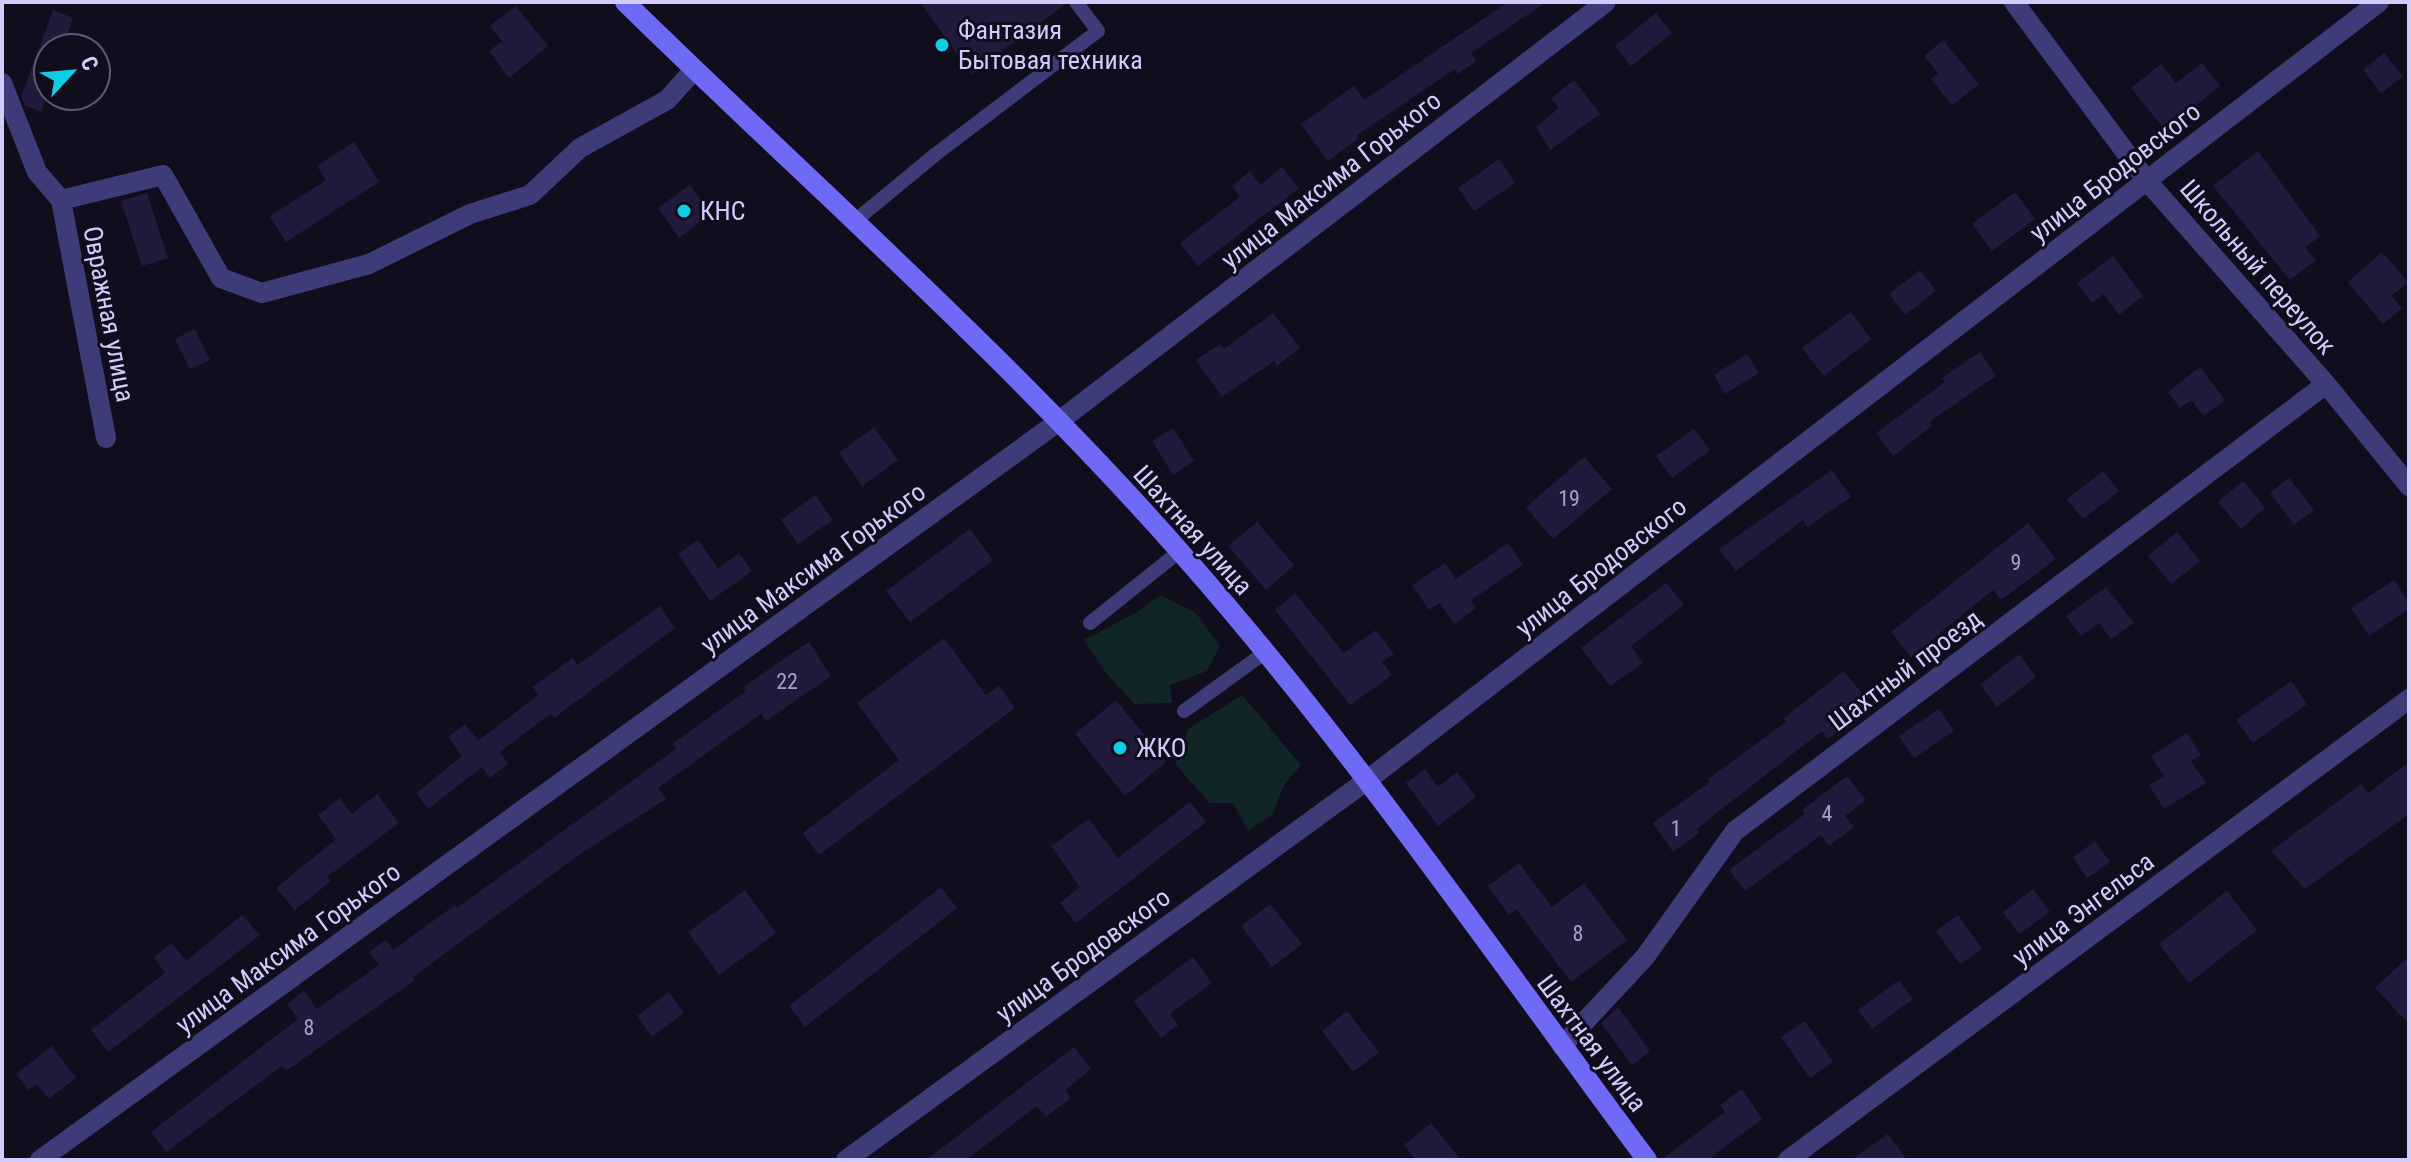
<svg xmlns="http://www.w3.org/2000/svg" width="2411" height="1162" viewBox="0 0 2411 1162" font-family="'Roboto Condensed',sans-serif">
<rect width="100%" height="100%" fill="#100d1d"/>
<path fill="#102626" d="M 1161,595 L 1196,613 L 1220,646 L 1207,671 L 1170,685 L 1172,703 L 1134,704 L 1104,670 L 1084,640 L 1137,612 Z
M 1242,695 L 1301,765 L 1284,785 L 1273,814 L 1248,831 L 1233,803 L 1210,803 L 1175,764 L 1188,729 Z"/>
<path fill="#221a3d" d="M 920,2 L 1066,2 L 1066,4 L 971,74 Z
M 1508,2 L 1546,2 L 1471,53 L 1476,61 L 1458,74 L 1455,69 L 1357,135 L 1359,138 L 1328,161 L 1301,124 L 1354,86 L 1364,100 Z
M 516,6 L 548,46 L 509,78 L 489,51 L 502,41 L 490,26 Z
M 53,10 L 73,18 L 63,48 L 48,48 L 48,91 L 41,112 L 25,105 L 21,97 Z
M 1656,13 L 1672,33 L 1631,66 L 1615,46 Z
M 1943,40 L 1979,84 L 1952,105 L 1931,79 L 1938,73 L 1924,56 Z
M 2384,53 L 2403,76 L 2381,93 L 2363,70 Z
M 2202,63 L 2220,86 L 2165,130 L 2131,88 L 2161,64 L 2176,83 Z
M 1574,80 L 1600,114 L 1550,150 L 1536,127 L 1559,108 L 1551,98 Z
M 354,142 L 379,182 L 286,242 L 270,216 L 326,180 L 317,166 Z
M 2258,151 L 2320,236 L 2305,248 L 2316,260 L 2290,280 L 2213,186 Z
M 1499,159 L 1515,183 L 1474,211 L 1458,188 Z
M 1282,167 L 1299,188 L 1198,266 L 1180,243 L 1240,197 L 1232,186 L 1250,171 L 1261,185 Z
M 690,185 L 711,214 L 679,238 L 658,208 Z
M 2015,192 L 2035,219 L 1992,251 L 1972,224 Z
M 147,193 L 168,258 L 142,266 L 121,201 Z
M 2382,252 L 2408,282 L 2391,296 L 2402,308 L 2383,324 L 2348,282 Z
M 2113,256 L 2143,296 L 2119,315 L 2104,294 L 2092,303 L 2077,283 Z
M 1920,270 L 1936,291 L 1905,315 L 1889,294 Z
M 1851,312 L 1871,339 L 1824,376 L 1802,348 Z
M 1273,313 L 1300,348 L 1277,366 L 1274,361 L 1222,397 L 1196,360 L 1220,344 L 1224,349 Z
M 195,329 L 210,360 L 190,369 L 175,339 Z
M 1980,352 L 1996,376 L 1929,422 L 1932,426 L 1893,456 L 1876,433 L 1945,382 L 1942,378 Z
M 1747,354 L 1759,373 L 1725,394 L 1714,375 Z
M 2200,367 L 2225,400 L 2204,416 L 2191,400 L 2180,408 L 2168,392 Z
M 874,427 L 898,460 L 862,486 L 839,453 Z
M 1173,428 L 1194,461 L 1173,475 L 1152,441 Z
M 1694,429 L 1710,450 L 1672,478 L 1656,456 Z
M 1584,457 L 1612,489 L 1553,539 L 1526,507 Z
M 1832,470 L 1851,497 L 1807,527 L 1803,520 L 1736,571 L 1719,549 Z
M 2103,471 L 2119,491 L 2083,519 L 2067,499 Z
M 2289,478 L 2314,510 L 2294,525 L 2270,493 Z
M 2243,481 L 2265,508 L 2241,529 L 2218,502 Z
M 815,495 L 833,520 L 798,544 L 781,520 Z
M 1257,522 L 1294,565 L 1266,590 L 1228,546 Z
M 2028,523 L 2056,559 L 2001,600 L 1993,590 L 1911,657 L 1891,632 Z
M 970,529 L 993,560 L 910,622 L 886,591 Z
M 2177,532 L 2200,561 L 2171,584 L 2148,556 Z
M 698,540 L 718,568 L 739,553 L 752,571 L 710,601 L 678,554 Z
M 1508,543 L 1523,565 L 1471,600 L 1476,608 L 1454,624 L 1440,603 L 1429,610 L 1412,585 L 1445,563 L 1456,579 Z
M 2394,580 L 2409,603 L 2409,609 L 2369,636 L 2351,608 Z
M 1666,583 L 1684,605 L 1631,646 L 1643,663 L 1610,686 L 1581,648 Z
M 2106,587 L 2134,623 L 2111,639 L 2099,623 L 2081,636 L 2066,616 Z
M 1295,593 L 1344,653 L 1376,630 L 1394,654 L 1382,662 L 1392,675 L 1350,705 L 1275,610 Z
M 660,606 L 675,628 L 554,718 L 551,713 L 500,752 L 508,764 L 490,778 L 482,767 L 428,809 L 416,793 L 462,756 L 448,737 L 465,724 L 478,741 L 538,695 L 532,687 L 573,658 L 577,665 Z
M 944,638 L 986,695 L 999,686 L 1015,708 L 819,855 L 803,833 L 899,760 L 857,703 Z
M 809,642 L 831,676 L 766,721 L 761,714 L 658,788 L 666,799 L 580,854 L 413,977 L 415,980 L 286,1071 L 282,1066 L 166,1152 L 151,1132 L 298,1019 L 287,1004 L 304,991 L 317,1009 L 379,965 L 369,952 L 386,940 L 393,950 L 455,905 L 457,908 L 676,749 L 672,744 L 746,691 L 743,687 Z
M 2019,654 L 2036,677 L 1997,707 L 1980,685 Z
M 1844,671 L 1864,696 L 1843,712 L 1850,722 L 1828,739 L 1822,731 L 1696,829 L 1699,833 L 1673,852 L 1653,823 L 1710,782 L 1708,779 L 1786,722 L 1784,718 Z
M 2291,681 L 2307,704 L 2253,743 L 2236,720 Z
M 1116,700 L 1166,762 L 1125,796 L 1075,734 Z
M 1939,709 L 1954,731 L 1914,758 L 1899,736 Z
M 2187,733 L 2201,755 L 2191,761 L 2206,783 L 2164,809 L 2149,785 L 2164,776 L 2151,756 Z
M 2409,762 L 2409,814 L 2305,889 L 2271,851 L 2361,784 L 2368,793 Z
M 1425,769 L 1438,787 L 1457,772 L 1476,797 L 1438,826 L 1406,783 Z
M 1847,776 L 1866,800 L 1845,816 L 1854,827 L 1829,846 L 1821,835 L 1745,891 L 1729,870 L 1805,814 L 1802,810 Z
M 377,794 L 399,823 L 327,877 L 331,881 L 295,910 L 276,888 L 336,839 L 318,815 L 340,798 L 352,814 Z
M 1190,802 L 1206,822 L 1076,923 L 1060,903 L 1080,887 L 1051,846 L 1089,819 L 1118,858 Z
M 2095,841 L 2110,862 L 2087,878 L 2073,857 Z
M 1519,863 L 1552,907 L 1584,883 L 1627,940 L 1571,982 L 1516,909 L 1509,915 L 1488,886 Z
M 941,887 L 957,908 L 805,1027 L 789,1006 Z
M 2033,889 L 2050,912 L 2019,934 L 2003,912 Z
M 745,890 L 776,933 L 719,975 L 688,932 Z
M 2227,891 L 2257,930 L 2189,983 L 2159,944 Z
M 1270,904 L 1302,944 L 1272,967 L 1241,926 Z
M 242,915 L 260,935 L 108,1052 L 91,1030 L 165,973 L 154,957 L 172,943 L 186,961 Z
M 1958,915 L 1982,949 L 1960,964 L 1936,931 Z
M 2409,956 L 2409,1024 L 2375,988 Z
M 1193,957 L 1212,983 L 1170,1014 L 1178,1025 L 1161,1038 L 1134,1001 Z
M 1899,980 L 1913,999 L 1872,1029 L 1858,1010 Z
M 669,992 L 684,1013 L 652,1037 L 637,1016 Z
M 1618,1007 L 1650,1051 L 1632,1065 L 1601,1023 Z
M 1347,1011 L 1379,1052 L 1353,1072 L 1322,1031 Z
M 1805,1021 L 1833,1062 L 1810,1078 L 1781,1037 Z
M 52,1046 L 76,1078 L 49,1099 L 37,1084 L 28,1090 L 16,1074 Z
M 1074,1047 L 1091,1069 L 1065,1090 L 1071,1098 L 1046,1117 L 1037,1106 L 966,1160 L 926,1160 Z
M 1742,1089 L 1762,1119 L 1707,1160 L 1661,1160 L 1725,1112 L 1720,1105 Z
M 1431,1123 L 1461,1160 L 1416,1160 L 1404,1145 Z
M 1888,1134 L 1907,1160 L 1851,1160 Z"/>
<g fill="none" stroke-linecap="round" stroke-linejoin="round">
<path stroke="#3e3b79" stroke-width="14" d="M 856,220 L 936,154 L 1098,31 L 1076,2
M 1090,623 L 1180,551
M 1184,711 L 1267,651"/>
<path stroke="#3e3b79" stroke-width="20" d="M 2014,2 L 2147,181 L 2326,384 L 2409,486
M 2,83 L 37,172 L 61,200
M 61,200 L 163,175 L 221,278 L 262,293 L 369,264 L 470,214 L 530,195 L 580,148 L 667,100 L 694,70
M 61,200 L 106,438
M 1562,1046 L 1645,957 L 1735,831 L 2326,384
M 40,1160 L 1058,422 L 1606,2
M 846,1160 L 1366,781 L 2379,2
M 1788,1160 L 2409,699"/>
<path stroke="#6f6af5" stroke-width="20" d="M 625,2 C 812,185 1010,358 1183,555 C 1351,745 1495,956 1647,1160"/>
</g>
<g fill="#0fcde5" stroke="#100d1d" stroke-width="3">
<circle cx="942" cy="45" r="8"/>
<circle cx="684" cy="211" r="8"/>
<circle cx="1120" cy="748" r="8"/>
</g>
<g text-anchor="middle" stroke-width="6" stroke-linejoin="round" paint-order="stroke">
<g font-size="22" fill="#a6a0cc">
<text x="1569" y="506">19</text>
<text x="2016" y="570">9</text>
<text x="787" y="689">22</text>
<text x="1827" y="821">4</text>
<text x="1676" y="836">1</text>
<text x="1578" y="941">8</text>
<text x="309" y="1035">8</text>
</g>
<g font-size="26" fill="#d2ccfc" stroke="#100d1d" text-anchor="start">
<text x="958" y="39">Фантазия<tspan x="958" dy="30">Бытовая техника</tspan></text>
<text x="700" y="220">КНС</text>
<text x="1136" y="757">ЖКО</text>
</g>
<g font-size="26" fill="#d2ccfc" stroke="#100d1d">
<text transform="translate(2115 172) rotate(-38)" y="9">улица Бродовского</text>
<text transform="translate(1331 180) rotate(-38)" y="9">улица Максима Горького</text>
<text transform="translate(2258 267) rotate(49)" y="9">Школьный переулок</text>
<text transform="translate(109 314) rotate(79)" y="9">Овражная улица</text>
<text transform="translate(1193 530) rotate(48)" y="9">Шахтная улица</text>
<text transform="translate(1601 567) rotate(-38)" y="9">улица Бродовского</text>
<text transform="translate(813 568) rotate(-36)" y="9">улица Максима Горького</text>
<text transform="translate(1905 670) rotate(-37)" y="9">Шахтный проезд</text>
<text transform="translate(2083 909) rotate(-37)" y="9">улица Энгельса</text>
<text transform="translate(288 948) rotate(-36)" y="9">улица Максима Горького</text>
<text transform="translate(1083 955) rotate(-36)" y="9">улица Бродовского</text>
<text transform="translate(1592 1043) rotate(53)" y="9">Шахтная улица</text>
</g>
</g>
<rect width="2411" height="1162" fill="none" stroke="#d2ccfc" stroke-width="8"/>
<g transform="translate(72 72) rotate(64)"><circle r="38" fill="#100d1d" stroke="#5e5976" stroke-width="2"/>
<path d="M0-6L14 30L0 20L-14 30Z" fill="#0fcde5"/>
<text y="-12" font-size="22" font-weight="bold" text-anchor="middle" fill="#d2ccfc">С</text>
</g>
</svg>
